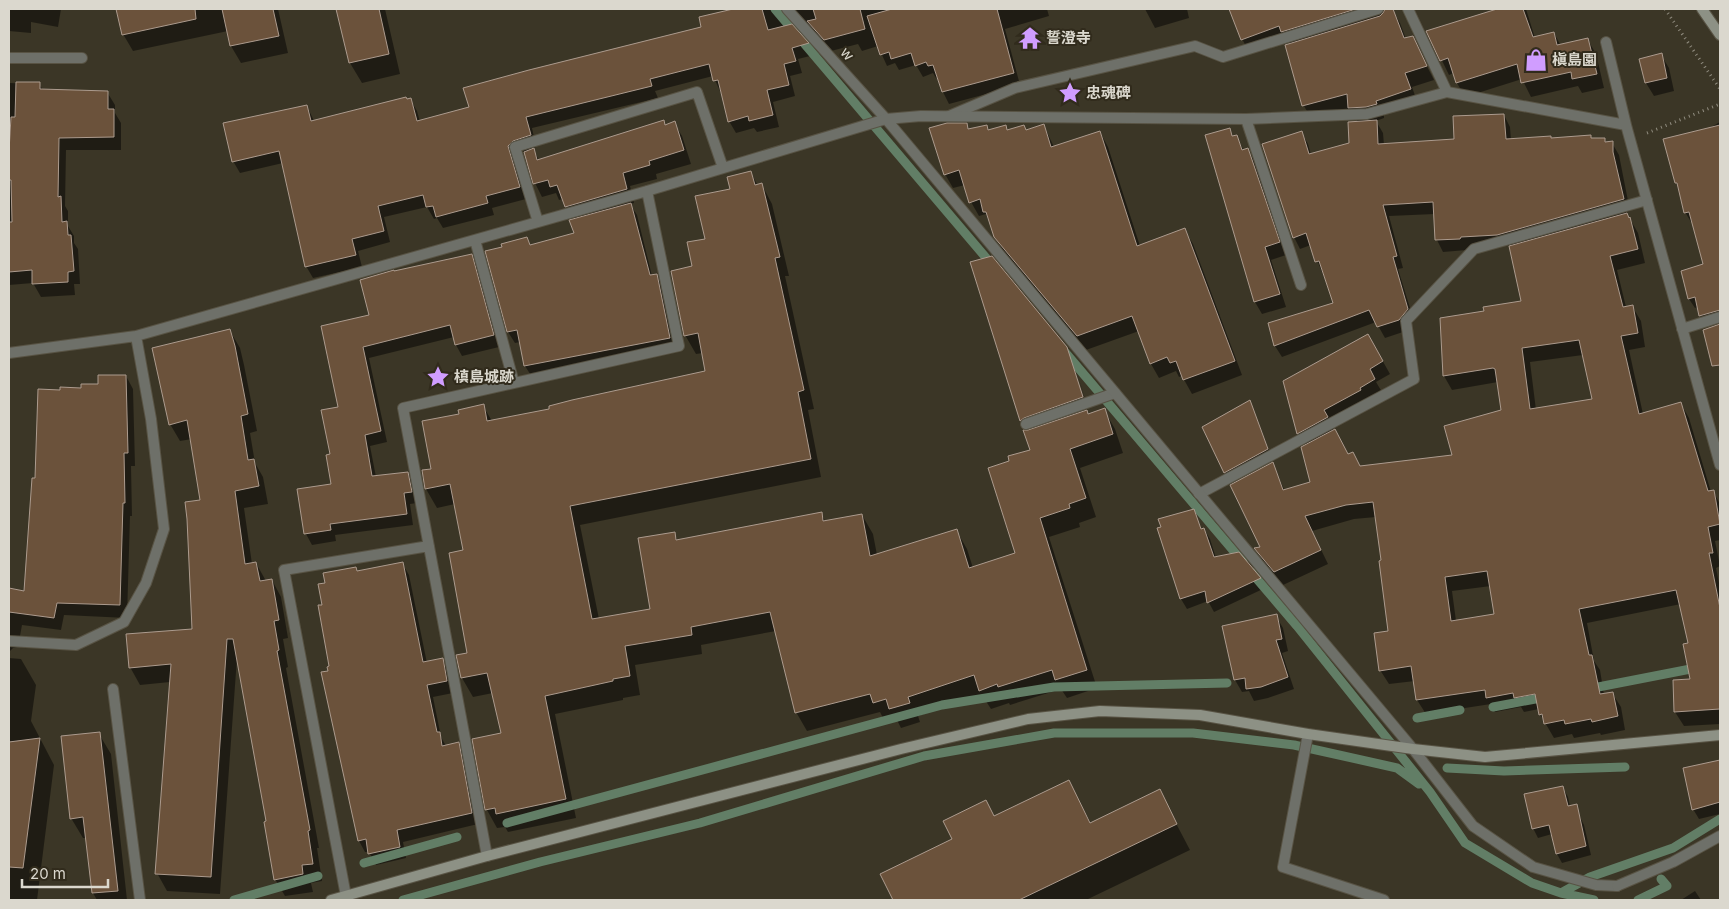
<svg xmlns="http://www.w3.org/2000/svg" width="1729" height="909" viewBox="0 0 1729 909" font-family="Inter,'Noto Sans JP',sans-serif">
<rect width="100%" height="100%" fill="#3b3626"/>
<path fill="#0007" fill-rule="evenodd" d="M 9,9 L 61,9 L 58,27 L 31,22 L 31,33 L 9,31 Z
M 118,9 L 278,9 L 288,53 L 241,63 L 231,46 L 228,31 L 133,51 L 123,34 Z
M 338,9 L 385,9 L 400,74 L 362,83 L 350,63 Z
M 739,9 L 890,9 L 893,14 L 911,9 L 1047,9 L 1049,16 L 1005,29 L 1020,85 L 949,104 L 943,92 L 938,77 L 936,78 L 933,73 L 923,77 L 916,65 L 899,70 L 895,63 L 887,66 L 878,46 L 862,51 L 858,44 L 831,51 L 800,16 L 793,13 L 787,19 L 787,21 L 808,44 L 814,55 L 798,59 L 802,73 L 790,76 L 795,96 L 773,102 L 779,127 L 757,132 L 754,128 L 736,133 L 729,121 L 721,93 L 713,76 L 655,91 L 658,98 L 532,128 L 536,147 L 532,148 L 539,160 L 663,122 L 666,126 L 674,123 L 682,136 L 691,164 L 656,174 L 657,179 L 630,186 L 634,203 L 630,204 L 637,215 L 652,276 L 656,275 L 663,286 L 676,349 L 532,377 L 525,366 L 520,342 L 515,343 L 508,332 L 487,252 L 504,248 L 527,238 L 531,246 L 575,234 L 574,220 L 563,199 L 559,200 L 556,193 L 542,197 L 535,183 L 525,151 L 519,152 L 526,199 L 492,208 L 494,215 L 443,228 L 437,218 L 434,219 L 427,207 L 384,217 L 390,242 L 358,251 L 362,267 L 313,278 L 306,266 L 283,163 L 240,173 L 233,161 L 307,106 L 314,121 L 410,99 L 417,111 L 420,122 L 470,108 L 703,28 L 700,18 Z
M 1145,9 L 1187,9 L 1189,18 L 1155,28 Z
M 1231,9 L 1392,9 L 1400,23 L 1406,39 L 1412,37 L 1434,80 L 1412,87 L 1418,104 L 1384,115 L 1384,118 L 1376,121 L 1383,133 L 1384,145 L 1456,140 L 1504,115 L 1510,127 L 1511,140 L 1604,139 L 1607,143 L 1612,143 L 1619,155 L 1630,211 L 1626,212 L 1638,233 L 1645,263 L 1617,270 L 1626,307 L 1632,306 L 1641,321 L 1645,347 L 1629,350 L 1643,414 L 1681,404 L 1689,418 L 1711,492 L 1713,491 L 1720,504 L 1720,540 L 1715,541 L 1720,566 L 1716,568 L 1720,588 L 1720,724 L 1684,726 L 1675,712 L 1692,680 L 1689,644 L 1681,604 L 1587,623 L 1594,661 L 1600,670 L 1604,695 L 1612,693 L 1621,707 L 1625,730 L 1601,735 L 1600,733 L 1574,738 L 1572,734 L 1554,738 L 1540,714 L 1539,709 L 1524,712 L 1521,707 L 1495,712 L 1491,704 L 1426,714 L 1417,700 L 1415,681 L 1389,684 L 1380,670 L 1390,632 L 1376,517 L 1354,519 L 1312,531 L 1328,564 L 1283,585 L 1264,563 L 1256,549 L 1262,548 L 1272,464 L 1285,491 L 1311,482 L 1306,446 L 1298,433 L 1368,335 L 1390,374 L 1376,382 L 1382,392 L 1331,423 L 1348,456 L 1361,467 L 1453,456 L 1503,411 L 1498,382 L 1452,390 L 1444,376 L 1485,312 L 1522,302 L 1510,245 L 1467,248 L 1467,250 L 1443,252 L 1437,240 L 1435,214 L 1389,216 L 1403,268 L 1398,269 L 1414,321 L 1406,331 L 1385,338 L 1376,322 L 1282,357 L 1275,346 L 1335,304 L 1311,245 L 1300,249 L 1294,237 L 1301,132 L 1308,144 L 1311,155 L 1350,144 L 1358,122 L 1350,109 L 1312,120 L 1304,106 L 1287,46 L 1290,45 L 1287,40 L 1250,53 L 1242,39 ZM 1583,355 L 1594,400 L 1536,410 L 1530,362 ZM 1491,586 L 1495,615 L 1456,621 L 1452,591 Z
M 1501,9 L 1526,9 L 1535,38 L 1554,33 L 1561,46 L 1588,40 L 1596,54 L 1604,88 L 1582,93 L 1578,86 L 1531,97 L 1522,79 L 1465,97 L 1457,83 L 1454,73 L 1449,75 L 1428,32 Z
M 1661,55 L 1669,68 L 1674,91 L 1654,96 L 1646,83 Z
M 9,83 L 39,84 L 43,90 L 107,92 L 115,105 L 115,113 L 121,123 L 121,150 L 66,150 L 65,206 L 68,211 L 68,226 L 74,236 L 74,243 L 78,249 L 80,284 L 74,284 L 75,295 L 41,297 L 33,283 L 9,285 Z
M 1720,122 L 1720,321 L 1706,325 L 1701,316 L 1698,307 L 1695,308 L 1689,299 L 1682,272 L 1705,265 L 1693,221 L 1691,222 L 1685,212 L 1679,188 L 1676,183 L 1706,130 Z
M 966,125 L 969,130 L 986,126 L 989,131 L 1005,127 L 1007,131 L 1026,131 L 1044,126 L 1054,147 L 1100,132 L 1108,147 L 1140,246 L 1184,229 L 1193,244 L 1242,375 L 1192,394 L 1182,376 L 1179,377 L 1176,371 L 1159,378 L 1151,364 L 1139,331 L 1086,350 L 1004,252 L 995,237 L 986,214 L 979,216 L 971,202 L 965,185 L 953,188 L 945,174 Z
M 1229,129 L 1233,137 L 1236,136 L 1244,151 L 1248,150 L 1255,162 L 1286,255 L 1271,260 L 1286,307 L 1262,314 L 1255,302 L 1207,136 Z
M 751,173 L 758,186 L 762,185 L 772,204 L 789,276 L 785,276 L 814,409 L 808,410 L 821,477 L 580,525 L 599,619 L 652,610 L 674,534 L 678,541 L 821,514 L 826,522 L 862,515 L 873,534 L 877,555 L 956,530 L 967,549 L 973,568 L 1016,554 L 1011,462 L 1088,415 L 1104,410 L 1115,429 L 1123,453 L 1080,468 L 1096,517 L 1079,523 L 1080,527 L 1049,537 L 1097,688 L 1067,698 L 1061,689 L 1010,705 L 1009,703 L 991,709 L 982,695 L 918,716 L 920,722 L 901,728 L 896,718 L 885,722 L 880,712 L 807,731 L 796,712 L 776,631 L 701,645 L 702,654 L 635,665 L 640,695 L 623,698 L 623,700 L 555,714 L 576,818 L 508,832 L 505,827 L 497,828 L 487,810 L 502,734 L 493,693 L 473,697 L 462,678 L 458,656 L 468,654 L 465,551 L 455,504 L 437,508 L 426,489 L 423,471 L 433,470 L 461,415 L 483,406 L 492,421 L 551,410 L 707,372 L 703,353 L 696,354 L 685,335 L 693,267 L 731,190 Z
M 471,255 L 477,266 L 499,347 L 462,356 L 456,345 L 454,337 L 369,358 L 387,442 L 370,446 L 376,477 L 407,473 L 414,484 L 417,503 L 410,504 L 413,525 L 335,535 L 336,541 L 312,545 L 306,534 L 332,485 L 332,455 L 340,408 L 370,316 Z
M 972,263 L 1066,347 L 1084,403 L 1086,402 L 1072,357 L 1087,406 L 1029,427 L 1026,430 L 1021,421 Z
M 230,331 L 240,348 L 244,365 L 257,431 L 250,433 L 255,463 L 263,477 L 268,504 L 244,508 L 252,564 L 256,563 L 266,581 L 272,580 L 281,597 L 288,638 L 283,639 L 288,667 L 286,668 L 319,848 L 317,848 L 322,881 L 311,883 L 313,892 L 285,896 L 275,879 L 268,822 L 237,658 L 220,894 L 167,891 L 157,873 L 170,682 L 140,685 L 130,667 L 193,630 L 202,501 L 192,439 L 180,441 L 170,424 Z
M 126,376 L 133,389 L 135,466 L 131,466 L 132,516 L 130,516 L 127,618 L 64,615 L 61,630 L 22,625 L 18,647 L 13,648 L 9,652 L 9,589 L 25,592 L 37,480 L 61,391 L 82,389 Z
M 1249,402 L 1254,411 L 1272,459 L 1230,481 L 1225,472 Z
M 1193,510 L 1202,530 L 1204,529 L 1210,539 L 1216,558 L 1260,578 L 1265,588 L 1214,612 L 1208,601 L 1187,609 L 1181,599 L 1159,528 Z
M 402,563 L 409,575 L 427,663 L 442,660 L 449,671 L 453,693 L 433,697 L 441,737 L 446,746 L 458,743 L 465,755 L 478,824 L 403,842 L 406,858 L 376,865 L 369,852 L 365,852 L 359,841 L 330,672 L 331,667 L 324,606 L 357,572 Z
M 1276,616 L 1283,628 L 1288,651 L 1282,653 L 1294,689 L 1268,698 L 1254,701 L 1249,691 L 1242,692 L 1235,680 L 1224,627 Z
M 9,658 L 21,659 L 36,685 L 31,721 L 54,765 L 37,900 L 9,900 Z
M 99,734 L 111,754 L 127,900 L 97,900 L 93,893 L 87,838 L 83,838 L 71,818 Z
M 1720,762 L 1720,814 L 1699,819 L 1693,809 L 1684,769 Z
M 1068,782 L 1091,823 L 1159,791 L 1190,850 L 1086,900 L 894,900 L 882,875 Z
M 1563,788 L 1568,797 L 1570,807 L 1579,815 L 1584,825 L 1591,855 L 1562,863 L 1557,854 L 1552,834 L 1538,838 L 1533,828 Z
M 1695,891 L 1701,900 L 1681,900 Z"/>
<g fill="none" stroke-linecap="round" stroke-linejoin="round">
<path stroke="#627e66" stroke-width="9" d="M 775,9 L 993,266
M 1064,351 L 1243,562
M 1251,572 L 1297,626 L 1430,792 L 1465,843 L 1532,883 L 1561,893 L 1590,877 L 1673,848 L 1720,819
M 1588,689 L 1706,666 L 1720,662
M 1493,707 L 1546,697
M 1417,718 L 1460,710
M 1447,768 L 1504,771 L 1625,767
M 507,823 L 942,705 L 1054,687 L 1227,683
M 364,863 L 457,837
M 1561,893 L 1594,900
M 234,900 L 318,876
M 403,900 L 540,862 L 700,823 L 924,756 L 1054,733 L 1193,733 L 1294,745 L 1397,768 L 1419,784
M 1638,900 L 1667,886 L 1661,879"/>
</g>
<path fill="#6b523b" stroke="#ac9b8e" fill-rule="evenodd" d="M 116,9 L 195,9 L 196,19 L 122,35 Z
M 222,9 L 273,9 L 279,36 L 230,46 Z
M 336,9 L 379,9 L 389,54 L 349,63 Z
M 733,9 L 762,9 L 768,30 L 792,24 L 809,43 L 792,48 L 796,61 L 784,64 L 789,85 L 767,90 L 773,115 L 749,121 L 748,116 L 728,122 L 718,80 L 713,81 L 709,64 L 650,79 L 652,86 L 526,117 L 531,135 L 513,141 L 508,146 L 520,187 L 486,196 L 488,203 L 436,217 L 433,206 L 426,207 L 423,195 L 378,206 L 384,231 L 352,239 L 356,255 L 305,267 L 279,151 L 232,162 L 223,123 L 307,105 L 311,121 L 406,97 L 407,99 L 411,98 L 417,121 L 469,107 L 463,88 L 529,70 L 701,27 L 699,17 Z
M 813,9 L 860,9 L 865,29 L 824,40 L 807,21 L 816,19 Z
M 892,9 L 997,9 L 1014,73 L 942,92 L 933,65 L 928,66 L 926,62 L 915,66 L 911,53 L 891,59 L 889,52 L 880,55 L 867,16 Z
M 1229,9 L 1356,9 L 1281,32 L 1279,26 L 1241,40 Z
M 1385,9 L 1393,9 L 1404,38 L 1413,36 L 1427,66 L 1405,73 L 1411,89 L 1376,101 L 1377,104 L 1366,107 L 1348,108 L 1347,94 L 1302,106 L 1285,45 L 1380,16 L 1383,13 Z
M 1497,9 L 1523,9 L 1533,37 L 1554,32 L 1557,45 L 1588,38 L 1597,74 L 1572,79 L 1571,72 L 1521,83 L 1517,64 L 1456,83 L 1448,58 L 1440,61 L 1426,31 Z
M 1662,53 L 1667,78 L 1645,83 L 1639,59 Z
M 16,82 L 40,82 L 40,89 L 108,91 L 108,109 L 114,109 L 114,137 L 59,138 L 58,197 L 61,196 L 62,222 L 67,221 L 68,235 L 71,235 L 74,271 L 68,272 L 68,282 L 32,284 L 32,270 L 9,272 L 9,222 L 12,222 L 11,180 L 9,180 L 9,151 L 11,117 L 15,117 Z
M 1504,114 L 1506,139 L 1551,136 L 1551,138 L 1591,135 L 1591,138 L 1605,138 L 1605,142 L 1613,141 L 1613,152 L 1624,199 L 1497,235 L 1461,237 L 1460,239 L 1435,240 L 1433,202 L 1383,205 L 1397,256 L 1393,257 L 1408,309 L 1399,320 L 1377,327 L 1369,310 L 1274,346 L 1268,323 L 1333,303 L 1319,261 L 1315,262 L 1306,233 L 1293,238 L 1262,144 L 1302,131 L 1309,154 L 1349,143 L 1348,122 L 1377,120 L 1378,144 L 1454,139 L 1453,116 Z
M 664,120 L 665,125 L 675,121 L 684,150 L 649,161 L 650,165 L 623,173 L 627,189 L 565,207 L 557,185 L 550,187 L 548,180 L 533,184 L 524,152 L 534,148 L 537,160 Z
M 947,123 L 967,123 L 968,129 L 987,125 L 988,130 L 1006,125 L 1007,130 L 1024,125 L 1026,130 L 1044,124 L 1051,147 L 1100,131 L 1137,246 L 1185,228 L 1235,361 L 1183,380 L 1176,361 L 1170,363 L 1167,357 L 1150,364 L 1132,316 L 1077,336 L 994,237 L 986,212 L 983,212 L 980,199 L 969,203 L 959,170 L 944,175 L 929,128 Z
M 1720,125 L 1720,310 L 1699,316 L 1695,297 L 1688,299 L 1681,271 L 1703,264 L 1689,212 L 1684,213 L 1677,183 L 1675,183 L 1663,139 Z
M 1230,128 L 1232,136 L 1237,135 L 1242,150 L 1248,148 L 1280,242 L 1265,247 L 1280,294 L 1254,302 L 1205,135 Z
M 751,171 L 755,185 L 762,183 L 780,257 L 775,258 L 804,390 L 798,392 L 811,459 L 570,506 L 592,619 L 650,609 L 638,538 L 675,532 L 676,540 L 822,512 L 823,521 L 862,514 L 870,556 L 957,529 L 969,568 L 1015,553 L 988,468 L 1009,461 L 1008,456 L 1030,450 L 1023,430 L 1028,430 L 1087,410 L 1088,414 L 1105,408 L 1113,434 L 1070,449 L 1086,498 L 1069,504 L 1070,508 L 1040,518 L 1087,670 L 1055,680 L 1052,670 L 998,687 L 997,684 L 979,691 L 974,675 L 908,697 L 910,703 L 889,709 L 886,699 L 873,703 L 870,694 L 795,713 L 770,612 L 691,627 L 692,635 L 625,646 L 630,676 L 613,679 L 613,681 L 545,696 L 566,799 L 496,814 L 495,808 L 485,810 L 472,739 L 501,733 L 487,673 L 461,678 L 456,655 L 467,653 L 449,553 L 463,550 L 450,484 L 425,489 L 422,470 L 431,469 L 422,421 L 459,414 L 458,410 L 484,404 L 487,421 L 549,409 L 549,406 L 572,400 L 705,371 L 698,333 L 684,336 L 671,271 L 692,266 L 687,242 L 705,239 L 695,196 L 730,189 L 727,177 Z
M 631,203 L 650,275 L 657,274 L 670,338 L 524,366 L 517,330 L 507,332 L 485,251 L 502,247 L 501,244 L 527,237 L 530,245 L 574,233 L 569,220 Z
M 1627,213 L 1629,218 L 1630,217 L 1638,249 L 1610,256 L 1623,307 L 1633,305 L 1638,333 L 1621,336 L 1639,414 L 1681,402 L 1708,491 L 1714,490 L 1720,524 L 1708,527 L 1713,553 L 1709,553 L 1720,608 L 1720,709 L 1674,712 L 1673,680 L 1690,679 L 1683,644 L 1688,643 L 1676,590 L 1579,609 L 1589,655 L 1592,655 L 1600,694 L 1613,692 L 1618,716 L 1592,722 L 1591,719 L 1565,724 L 1564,720 L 1544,724 L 1542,714 L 1539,715 L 1535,694 L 1514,698 L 1513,693 L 1486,698 L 1485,690 L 1416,700 L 1411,666 L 1379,671 L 1374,633 L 1388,631 L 1379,561 L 1381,560 L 1373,502 L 1346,505 L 1305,516 L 1321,550 L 1274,572 L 1254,548 L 1260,547 L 1230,485 L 1273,462 L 1283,490 L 1310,482 L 1301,447 L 1335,429 L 1348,454 L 1353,452 L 1360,466 L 1452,455 L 1444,426 L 1501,410 L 1495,369 L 1493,368 L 1443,376 L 1440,318 L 1484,311 L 1483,307 L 1521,301 L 1509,246 ZM 1579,340 L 1592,399 L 1530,409 L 1522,348 ZM 1487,571 L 1494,614 L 1451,621 L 1445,577 Z
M 472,254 L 494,335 L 455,345 L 450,325 L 363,347 L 381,431 L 365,435 L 372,476 L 408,472 L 412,492 L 404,493 L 407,514 L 330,524 L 331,530 L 304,534 L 297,489 L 331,484 L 326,455 L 330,454 L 321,410 L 338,407 L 321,326 L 369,315 L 360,280 L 394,270 L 394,271 Z
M 992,256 L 1067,347 L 1083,397 L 1024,418 L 1020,421 L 970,262 Z
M 1720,324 L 1720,365 L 1712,366 L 1703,330 Z
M 230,329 L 235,346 L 248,414 L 241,416 L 248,460 L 254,459 L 259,486 L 235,491 L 245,564 L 256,562 L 260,581 L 272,579 L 279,620 L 274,621 L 279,650 L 277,651 L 310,830 L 308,831 L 313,864 L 302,865 L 303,874 L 274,880 L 264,822 L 266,821 L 233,639 L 227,639 L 211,877 L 155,874 L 171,664 L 129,668 L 126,634 L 192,629 L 187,519 L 185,502 L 200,500 L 187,420 L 169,425 L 152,348 Z
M 1368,334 L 1383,361 L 1370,369 L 1375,379 L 1360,388 L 1361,390 L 1324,410 L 1328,417 L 1297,434 L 1283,381 Z
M 98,375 L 126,375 L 128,453 L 124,453 L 125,503 L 123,503 L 120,605 L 57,603 L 54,618 L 9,612 L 9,588 L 24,591 L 32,478 L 35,478 L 38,389 L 60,390 L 60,387 L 81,388 L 81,384 L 98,384 Z
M 1250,400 L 1268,449 L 1224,473 L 1202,427 Z
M 1194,509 L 1201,529 L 1204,528 L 1214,557 L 1239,552 L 1261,578 L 1207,603 L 1205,591 L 1180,599 L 1157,528 L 1161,527 L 1158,519 Z
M 403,562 L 423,662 L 443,658 L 447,681 L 427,685 L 437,732 L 440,732 L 442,746 L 459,742 L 472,813 L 397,830 L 400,847 L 368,854 L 366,839 L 358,841 L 321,672 L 328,671 L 327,667 L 329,666 L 318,605 L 322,605 L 318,584 L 325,583 L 323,573 L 356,567 L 357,571 Z
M 1277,614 L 1282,639 L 1276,640 L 1288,677 L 1261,687 L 1246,689 L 1245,678 L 1234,680 L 1222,626 Z
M 100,732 L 118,891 L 92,893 L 83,817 L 70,819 L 61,736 Z
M 40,738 L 23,868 L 9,867 L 9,742 Z
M 1720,760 L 1720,802 L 1692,810 L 1683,768 Z
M 1069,780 L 1090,823 L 1160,789 L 1177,824 L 1019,900 L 893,900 L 880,874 L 952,839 L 943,821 L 986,800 L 994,816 Z
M 1563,786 L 1568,806 L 1577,804 L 1586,846 L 1556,854 L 1549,825 L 1532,829 L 1524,794 Z"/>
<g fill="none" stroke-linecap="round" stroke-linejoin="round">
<defs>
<path id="lane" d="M 787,9 L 886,119
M 949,116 L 1015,88 L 1195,46 L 1223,57 L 1378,9
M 1026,424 L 1115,393
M 1199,494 L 1414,379 L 1406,321 L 1474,249 L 1647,200
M 1308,734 L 1283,867 L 1384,900
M 1413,749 L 1473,826 L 1533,867 L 1596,885 L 1617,886"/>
<path id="street" d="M 1408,9 L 1447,92
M 1606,42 L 1626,125
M 9,58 L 82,58
M 886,119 L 1413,749
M 1246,119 L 1301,285
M 538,222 L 515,147 L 697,92 L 723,168
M 475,240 L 514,383
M 1682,329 L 1720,317
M 9,353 L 136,336 L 647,191 L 886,119 L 921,116 L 1246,119 L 1367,114 L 1447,92 L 1626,125 L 1720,465
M 9,641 L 76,645 L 124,622 L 146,583 L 164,529 L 151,419 L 136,336
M 113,689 L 140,900
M 487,856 L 403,408 L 679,346 L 647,191
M 1617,886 L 1673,862 L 1720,836
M 346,896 L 284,570 L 429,546"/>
<path id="secondary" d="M 1702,9 L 1720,35
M 331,900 L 487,856 L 901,749 L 1028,719 L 1100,711 L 1200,715 L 1308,734 L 1413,749 L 1485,757 L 1720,735"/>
</defs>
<use href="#lane" stroke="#585344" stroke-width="12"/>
<use href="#street" stroke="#585344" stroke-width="12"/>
<use href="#secondary" stroke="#585344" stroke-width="12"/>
<path stroke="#908c7f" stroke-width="3" stroke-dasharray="1 4" stroke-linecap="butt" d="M 1665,9 L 1720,89
M 1647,133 L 1720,104"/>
<use href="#lane" stroke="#6e7069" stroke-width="10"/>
<use href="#street" stroke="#6e7069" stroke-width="10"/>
<use href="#secondary" stroke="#8d9185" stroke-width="10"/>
</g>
<defs>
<symbol id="temple-bare" viewBox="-9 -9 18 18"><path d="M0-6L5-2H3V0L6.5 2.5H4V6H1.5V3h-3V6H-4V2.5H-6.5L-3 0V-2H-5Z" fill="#d09dff" stroke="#312b1c" stroke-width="2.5" paint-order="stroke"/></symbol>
<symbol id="shop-bare" viewBox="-9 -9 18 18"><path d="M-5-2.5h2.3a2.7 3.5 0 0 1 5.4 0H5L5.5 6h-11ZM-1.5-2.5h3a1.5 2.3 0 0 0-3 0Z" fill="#d09dff" stroke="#312b1c" stroke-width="2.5" paint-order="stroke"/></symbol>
<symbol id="sight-bare" viewBox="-9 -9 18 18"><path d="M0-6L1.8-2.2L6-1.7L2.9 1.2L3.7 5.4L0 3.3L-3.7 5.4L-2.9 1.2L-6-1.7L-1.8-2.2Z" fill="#d09dff" stroke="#312b1c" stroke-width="2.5" paint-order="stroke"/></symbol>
</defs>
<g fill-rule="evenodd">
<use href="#temple-bare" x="1014" y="22" width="32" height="32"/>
<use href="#shop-bare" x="1520" y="44" width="32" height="32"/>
<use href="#sight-bare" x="1054" y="77" width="32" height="32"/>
<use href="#sight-bare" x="422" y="361" width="32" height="32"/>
</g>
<g text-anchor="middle" stroke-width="4" stroke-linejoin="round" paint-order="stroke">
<g font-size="15" font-weight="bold" fill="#dbd8ce" stroke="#312b1c" text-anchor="start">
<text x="1046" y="43">誓澄寺</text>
<text x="1552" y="65">槇島園</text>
<text x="1086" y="98">忠魂碑</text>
<text x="454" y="382">槙島城跡</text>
</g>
<g font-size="15" fill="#dbd8ce" stroke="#312b1c">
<text transform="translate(847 54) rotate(48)" y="5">w</text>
</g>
</g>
<rect width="1729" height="909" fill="none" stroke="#dbd8ce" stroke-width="20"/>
<path d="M22 879v8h86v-8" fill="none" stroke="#dbd8ce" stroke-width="2.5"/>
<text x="30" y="879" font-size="15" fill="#dbd8ce" stroke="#312b1c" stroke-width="4" paint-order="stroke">20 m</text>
</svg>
